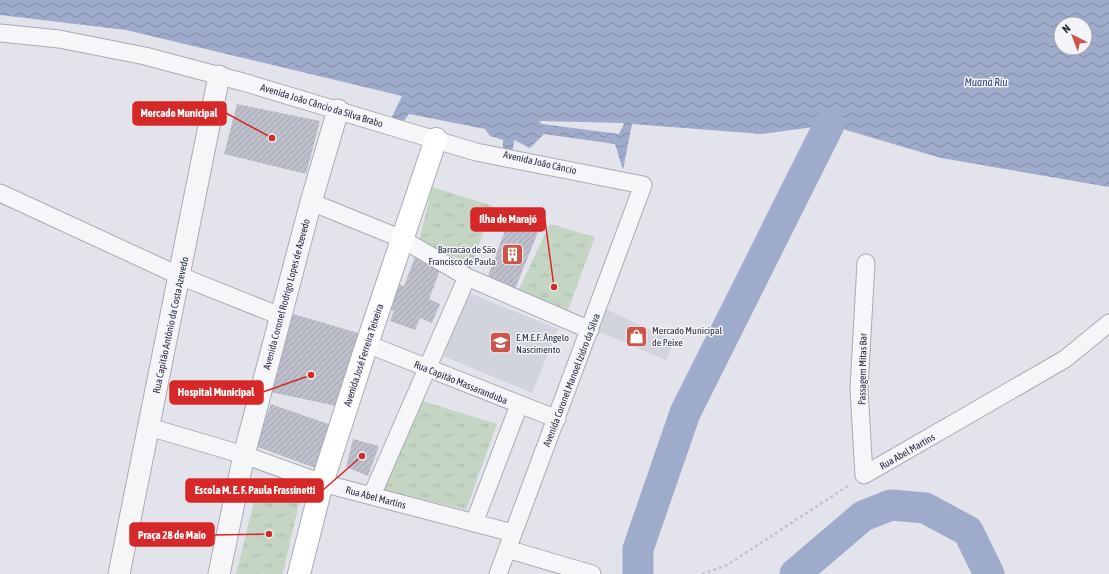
<svg xmlns="http://www.w3.org/2000/svg" width="1109" height="574" viewBox="0 0 1109 574" font-family="'Asap Condensed',sans-serif">
<defs>
<pattern id="park-tufts" width="24" height="20" patternUnits="userSpaceOnUse"><rect width="24" height="20" fill="#c5d5c4"/><path d="M3 7l-1-3M5 7V3M7 7l1-3M15 17l-1-3M17 17v-4M19 17l1-3" fill="none" stroke="#a9b7aa"/></pattern>
<pattern id="water-waves" width="16" height="10" patternUnits="userSpaceOnUse"><rect width="16" height="10" fill="#9fabca"/><path d="M0 5q4-4 8 0t8 0" fill="none" stroke="#828ca6"/></pattern>
<pattern id="building-hatch" width="6" height="6" patternUnits="userSpaceOnUse"><rect width="6" height="6" fill="#bdbfcb"/><path d="M-1 1l2-2M0 6l6-6M5 7l2-2" fill="none" stroke="#a3a4b0"/></pattern>
</defs>
<rect width="100%" height="100%" fill="#e3e4eb"/>
<path fill="#d1d3dd" d="M 469,293 L 558,329 L 532,393 L 443,356 Z
M 604,308 L 674,341 L 666,360 L 597,331 Z"/>
<path fill="url(#park-tufts)" d="M 432,187 L 493,206 L 467,277 L 469,263 L 419,242 Z
M 550,224 L 595,237 L 568,310 L 518,291 Z
M 413,398 L 497,424 L 466,510 L 380,489 Z
M 260,478 L 301,494 L 283,574 L 236,574 Z"/>
<path fill="url(#water-waves)" fill-rule="evenodd" d="M 0,0 L 1109,0 L 1109,187 L 941,158 L 829,125 L 762,134 L 632,124 L 623,170 L 615,144 L 544,134 L 530,148 L 514,140 L 512,156 L 503,150 L 503,140 L 490,136 L 485,129 L 409,114 L 400,126 L 390,121 L 402,96 L 126,30 L 0,15 ZM 1061,24 L 1085,24 L 1085,48 L 1061,48 ZM 539,121 L 623,123 L 624,124 L 619,134 L 542,124 Z"/>
<g fill="none" stroke-linecap="round" stroke-linejoin="round">
<path stroke="#9fabca" stroke-width="31" d="M 638,574 L 638,549 L 685,413 L 829,125
M 795,574 L 863,516 L 891,505 L 925,508 L 968,531 L 989,574"/>
</g>
<path fill="url(#building-hatch)" d="M 237,104 L 320,121 L 306,174 L 224,154 Z
M 509,220 L 538,232 L 515,289 L 487,279 Z
M 415,257 L 441,268 L 429,299 L 440,304 L 432,323 L 420,318 L 415,330 L 390,321 L 394,311 L 383,306 L 393,282 L 404,286 Z
M 290,313 L 365,335 L 341,407 L 266,391 Z
M 271,404 L 334,426 L 318,469 L 255,446 Z
M 353,439 L 379,446 L 368,476 L 346,467 Z"/>
<g fill="none" stroke-linecap="round" stroke-linejoin="round">
<defs>
<path id="minor" d="M 0,33 L 59,39 L 145,56 L 243,82 L 476,152 L 643,185
M 0,193 L 180,276 L 280,316
M 311,202 L 402,239 L 467,277 L 590,330
M 866,263 L 859,389 L 864,475 L 1065,359 L 1109,323
M 367,344 L 557,419
M 149,427 L 244,455 L 322,483 L 513,533
M 372,495 L 467,277
M 474,523 L 519,405
M 507,549 L 592,574
M 498,574 L 643,185"/>
<path id="tertiary" d="M 119,574 L 219,76
M 219,574 L 244,455 L 311,202 L 338,110"/>
<path id="secondary" d="M 299,574 L 322,483 L 367,344 L 436,139"/>
</defs>
<use href="#minor" stroke="#a8aab5" stroke-width="19"/>
<use href="#tertiary" stroke="#a8aab5" stroke-width="23"/>
<use href="#secondary" stroke="#a8aab5" stroke-width="24"/>
<path stroke="#c1c2ca" stroke-width="2.5" stroke-dasharray="3 3" stroke-linecap="butt" d="M 702,574 L 727,565 L 851,484"/>
<use href="#minor" stroke="#f6f6f9" stroke-width="17"/>
<use href="#tertiary" stroke="#f6f6f9" stroke-width="21"/>
<use href="#secondary" stroke="#fff" stroke-width="22"/>
</g>
<defs>
<symbol id="building-square" viewBox="-11 -11 22 22"><rect x="-9" y="-9" width="18" height="18" rx="4" fill="#cd544b" stroke="#f3f4f8"/><path d="M-4-6H4V6H1V3H-1V6H-4ZM-2.5-4.3h1.7v1.8h-1.7ZM.8-4.3h1.7v1.8H.8ZM-2.5-1h1.7V.8h-1.7ZM.8-1h1.7V.8H.8Z" fill="#fff"/></symbol>
<symbol id="shop-square" viewBox="-11 -11 22 22"><rect x="-9" y="-9" width="18" height="18" rx="4" fill="#cd544b" stroke="#f3f4f8"/><path d="M-5-2.5h2.3a2.7 3.5 0 0 1 5.4 0H5L5.5 6h-11ZM-1.5-2.5h3a1.5 2.3 0 0 0-3 0Z" fill="#fff"/></symbol>
<symbol id="school-square" viewBox="-11 -11 22 22"><rect x="-9" y="-9" width="18" height="18" rx="4" fill="#cd544b" stroke="#f3f4f8"/><path d="M0-5L7-2L0 1L-7-2ZM-4 1L0 2.5L4 1V4Q0 6-4 4Z" fill="#fff"/></symbol>
</defs>
<g fill-rule="evenodd">
<use href="#building-square" x="500" y="242" width="25" height="25"/>
<use href="#shop-square" x="624" y="324" width="25" height="25"/>
<use href="#school-square" x="488" y="330" width="25" height="25"/>
</g>
<g text-anchor="middle" stroke-width="3" stroke-linejoin="round" paint-order="stroke">
<g font-size="10" fill="#2b2f43" stroke="#f3f4f8">
<text transform="translate(322 105) rotate(17)" y="4">Avenida João Câncio da Silva Brabo</text>
<text transform="translate(540 162) rotate(13)" y="4">Avenida João Câncio</text>
<text transform="translate(286 294) rotate(-75)" y="4">Avenida Coronel Rodrigo Lopes de Azevedo</text>
<text transform="translate(170 325) rotate(-78)" y="4">Rua Capitão Antônio da Costa Azevedo</text>
<text transform="translate(363 355) rotate(-72)" y="4">Avenida José Ferreira Teixeira</text>
<text transform="translate(862 369) rotate(-89)" y="4">Passagem Mitas Bar</text>
<text transform="translate(571 380) rotate(-69)" y="4">Avenida Coronel Manoel Izidro da Silva</text>
<text transform="translate(461 382) rotate(22)" y="4">Rua Capitão Massaranduba</text>
<text transform="translate(907 451) rotate(-30)" y="4">Rua Abel Martins</text>
<text transform="translate(376 497) rotate(15)" y="4">Rua Abel Martins</text>
</g>
<g font-size="10" fill="#2b2f43" stroke="#f3f4f8" text-anchor="start">
<text x="496" y="253" text-anchor="end">Barracão de São<tspan x="496" dy="12">Francisco de Paula</tspan></text>
<text x="652" y="334">Mercado Municipal<tspan x="652" dy="12">de Peixe</tspan></text>
<text x="516" y="341">E.M.E.F. Ângelo<tspan x="516" dy="12">Nascimento</tspan></text>
</g>
<g font-size="11" font-style="italic" fill="#354576" stroke="#f3f4f8">
<text x="986" y="86">Muaná Riu</text>
</g>
</g>
<path fill="none" stroke="#d62828" stroke-width="1.5" d="M272 138L226 113M554 287L545 220M311 375L263 392M362 456L323 490M269 534L214 535"/>
<g fill="#d62828" stroke="#f3f4f8" stroke-width="1.5">
<circle cx="272" cy="138" r="4"/>
<circle cx="554" cy="287" r="4"/>
<circle cx="311" cy="375" r="4"/>
<circle cx="362" cy="456" r="4"/>
<circle cx="269" cy="534" r="4"/>
</g>
<g fill="#d62828" stroke="#d62828" stroke-width="1.5">
<rect x="133" y="102" width="93" height="23" rx="4"/>
<rect x="471" y="208" width="74" height="23" rx="4"/>
<rect x="170" y="381" width="93" height="23" rx="4"/>
<rect x="186" y="479" width="137" height="23" rx="4"/>
<rect x="130" y="523" width="84" height="23" rx="4"/>
</g>
<g font-size="11" text-anchor="middle" font-weight="bold" fill="#fff">
<text x="179" y="117">Mercado Municipal</text>
<text x="508" y="223">Ilha de Marajó</text>
<text x="216" y="396">Hospital Municipal</text>
<text x="255" y="494">Escola M. E. F. Paula Frassinetti</text>
<text x="172" y="539">Praça 28 de Maio</text>
</g>
<g transform="translate(1073 36) rotate(318)"><circle r="19" fill="#f3f4f8" stroke="#a3a5b0"/>
<path d="M0-3L7 15L0 10L-7 15Z" fill="#cd544b"/>
<text y="-6" font-size="11" font-weight="bold" text-anchor="middle" fill="#2b2f43">N</text>
</g>
</svg>
